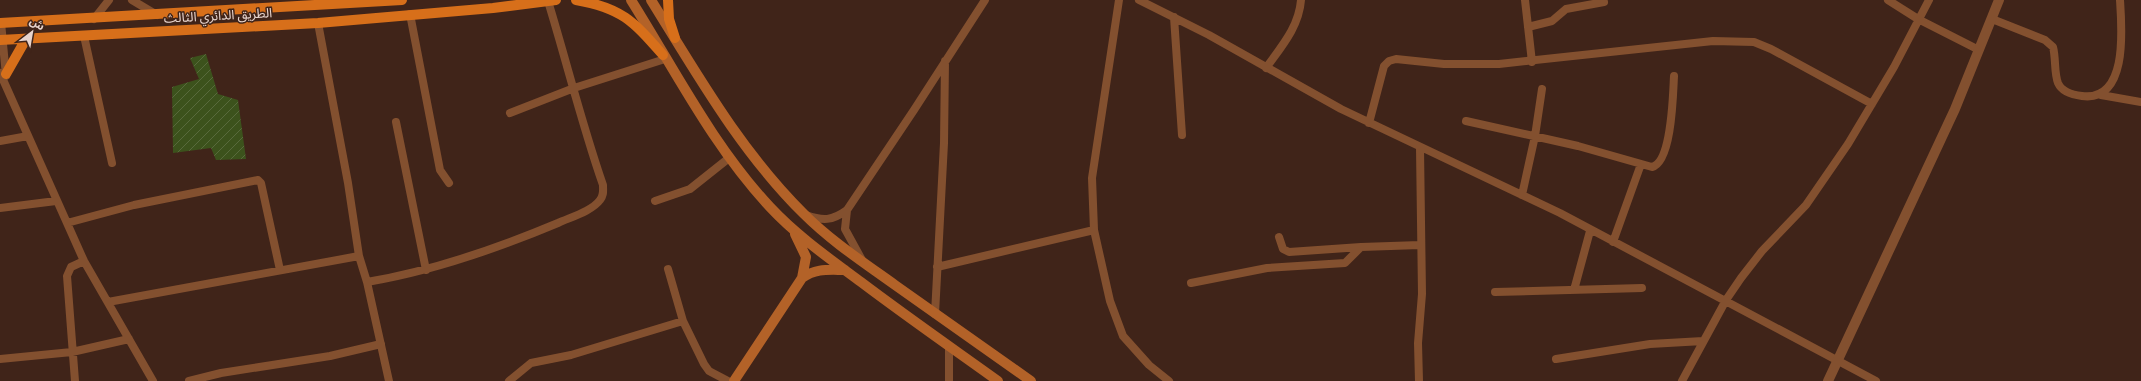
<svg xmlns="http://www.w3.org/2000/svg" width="2141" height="381" viewBox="0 0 2141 381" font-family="'Zilla Slab','Noto Sans Arabic',serif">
<defs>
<pattern id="garden-furrows" width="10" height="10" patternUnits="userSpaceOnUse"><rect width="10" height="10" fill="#3c521c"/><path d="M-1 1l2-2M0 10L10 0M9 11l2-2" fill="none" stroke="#586a3c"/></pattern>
</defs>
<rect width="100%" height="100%" fill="#402419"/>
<path fill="url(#garden-furrows)" d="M 206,54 L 218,94 L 238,100 L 246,159 L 216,160 L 211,148 L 173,153 L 172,87 L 199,79 L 190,58 Z"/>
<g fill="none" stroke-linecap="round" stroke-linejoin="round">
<path stroke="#83502f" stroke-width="8" d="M 132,0 L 157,15
M 1119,0 L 1092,178 L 1094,230 L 1110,301 L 1123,336 L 1149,365 L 1169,381
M 1139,0 L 1209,35 L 1341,109 L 1560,213 L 1876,381
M 1525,0 L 1532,62
M 1888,0 L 1918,19 L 1979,50
M 410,14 L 440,170 L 449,183
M 1174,17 L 1182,135
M 94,19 L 109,0
M 1992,19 L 2045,40 L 2053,47 C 2056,58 2054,73 2058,83 C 2062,92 2073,95 2082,96 C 2128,102 2122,30 2120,0
M 1,22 L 6,76
M 318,23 L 348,183 L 359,256 L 367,282 L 389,381
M 1528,27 L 1552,21 L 1566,9 L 1604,2
M 84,36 L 112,163
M 1266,68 C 1281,47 1299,27 1301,0
M 0,73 L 84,261 L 153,381
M 2101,95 L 2141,102
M 510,113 L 574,88 L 665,59
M 1466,121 L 1578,146 L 1652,167 C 1672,162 1673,94 1674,76
M 396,122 L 426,270
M 1369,123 L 1384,66 L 1389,61 L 1396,59 L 1444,64 L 1499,64 L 1713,41 L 1754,42 L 1771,49 L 1872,104
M 0,141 L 28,136
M 1522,195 L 1535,136 L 1542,89
M 655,201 L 690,189 L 729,158
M 0,208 L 56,201
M 847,210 L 845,229 L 862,260
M 806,215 C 823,221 832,221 847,210 L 914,110 L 985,0
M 67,223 L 134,205 L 258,180 L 261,183 L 280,270
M 1279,237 L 1283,249 L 1289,252 L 1361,247
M 1613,242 L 1641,164
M 937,267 L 1094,230
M 668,269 L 683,321 L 704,364 L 709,371 L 728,381
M 367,282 C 433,271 496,249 558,223 C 571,217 592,211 600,200 C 604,195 603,191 603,185 C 582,125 567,63 548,1
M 1191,283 L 1267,268 L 1345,263 L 1361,247 L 1420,245
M 1574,290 L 1590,231
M 1495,292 L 1642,288
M 108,302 L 359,256
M 935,314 L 944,143 L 945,61
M 949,346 L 949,381
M 0,359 L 72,352 L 129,339
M 1556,359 L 1650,344 L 1703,341
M 75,381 L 67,276 L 71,267 L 84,261
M 189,381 L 221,373 L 330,356 L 381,344
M 509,381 L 531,363 L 571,355 L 683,321
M 1419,381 L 1418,343 L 1422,294 L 1420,148
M 1682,381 L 1726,300 L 1741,278 L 1762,251 L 1806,205 L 1848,144 L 1894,67 L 1929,0"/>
<path stroke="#83502f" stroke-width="10" d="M 1828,381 L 1955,109 L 1999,0"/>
<path stroke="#b36228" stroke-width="10" d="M 631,0 C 675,70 713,146 770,207 C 797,236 830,259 861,282 C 906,316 952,348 998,381
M 651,0 C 697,74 741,152 804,214 C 831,241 863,262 895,285 C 940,317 985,349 1031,381
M 802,278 C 816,268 829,270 845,270
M 734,381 L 802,278 L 806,257 L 795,234"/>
<path stroke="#d76f1a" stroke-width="10" d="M 576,0 C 622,8 633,21 663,55
M 668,0 L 669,19 L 675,38
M 0,23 L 402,0
M 0,40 L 318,23 L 493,8 L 556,0
M 6,74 L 26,39"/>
</g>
<g text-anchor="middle" stroke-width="3" stroke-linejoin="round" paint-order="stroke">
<g font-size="13" fill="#e8d4cd" stroke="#402419">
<text transform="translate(218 15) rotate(-3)" y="5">الطريق الدائري الثالث</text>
</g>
</g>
<g transform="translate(32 32) rotate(31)" stroke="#402419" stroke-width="3" paint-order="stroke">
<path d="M0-3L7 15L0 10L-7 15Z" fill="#e8d4cd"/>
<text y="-6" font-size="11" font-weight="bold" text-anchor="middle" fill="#e8d4cd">ش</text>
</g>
</svg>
